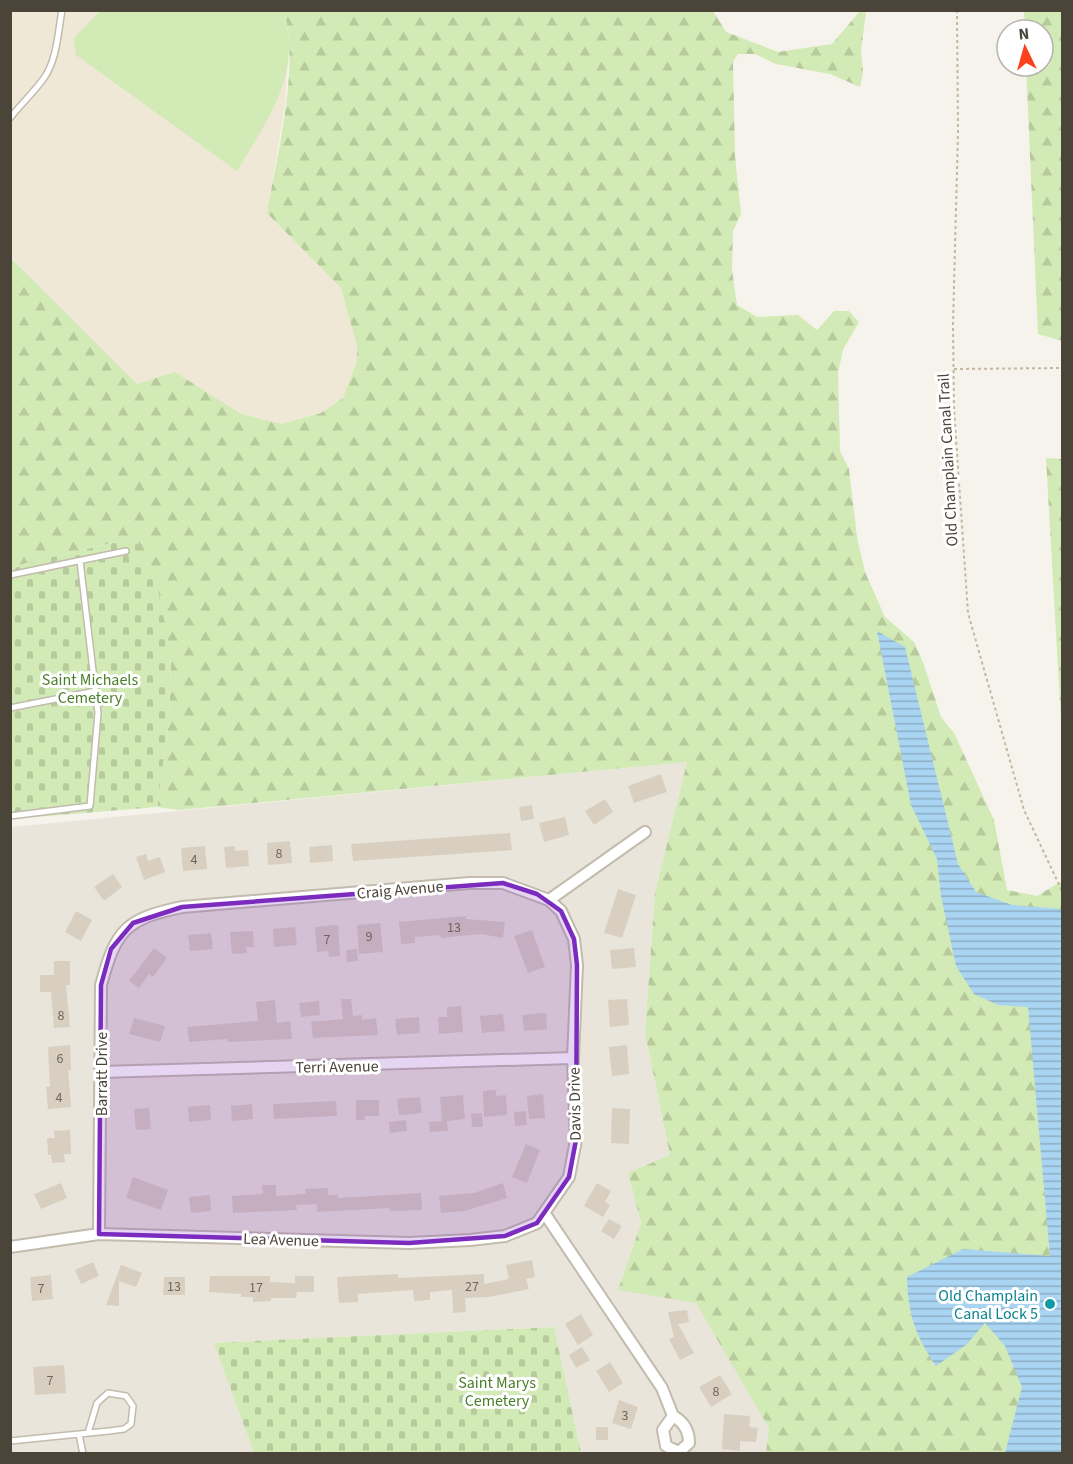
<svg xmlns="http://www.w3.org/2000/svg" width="1073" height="1464" viewBox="0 0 1073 1464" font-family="'Source Sans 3',sans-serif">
<defs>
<pattern id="forest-firs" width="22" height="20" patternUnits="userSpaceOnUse" patternTransform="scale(1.5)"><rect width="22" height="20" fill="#d2eab5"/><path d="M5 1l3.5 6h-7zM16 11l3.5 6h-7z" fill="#b6ca9c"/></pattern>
<pattern id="cemetery-stones" width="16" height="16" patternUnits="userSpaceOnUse" patternTransform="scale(1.5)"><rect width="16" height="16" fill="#d2eab5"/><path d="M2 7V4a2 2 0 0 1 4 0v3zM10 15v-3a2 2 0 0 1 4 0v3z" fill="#b6ca9c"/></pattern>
<pattern id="water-rules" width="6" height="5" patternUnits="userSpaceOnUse" patternTransform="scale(1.5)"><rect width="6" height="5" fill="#a9d4f2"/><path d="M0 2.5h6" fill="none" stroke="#8caec5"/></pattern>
</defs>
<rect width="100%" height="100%" fill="#f6f3ec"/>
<path fill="#eae5da" d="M 687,762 L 655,893 L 645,1033 L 670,1155 L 628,1173 L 641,1223 L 618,1290 L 696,1302 L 769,1428 L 766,1453 L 581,1453 L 554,1327 L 215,1343 L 254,1453 L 11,1454 L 11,827 Z"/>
<path fill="#efe8d6" d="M 10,11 L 284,11 L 289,43 L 285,106 L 267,213 L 341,288 L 357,346 L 357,361 L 343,398 L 321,413 L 282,424 L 240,414 L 175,372 L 137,384 L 11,257 Z"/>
<path fill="url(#forest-firs)" d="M 284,11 L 713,11 L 726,32 L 778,52 L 832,44 L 860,11 L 866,13 L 861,50 L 863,72 L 860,87 L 830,74 L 776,64 L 755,54 L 738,54 L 733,62 L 735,156 L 741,214 L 733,231 L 732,270 L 737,305 L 757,317 L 798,315 L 817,330 L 834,311 L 849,311 L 859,322 L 843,350 L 838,373 L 840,451 L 849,469 L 857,537 L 865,572 L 885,617 L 914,642 L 924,665 L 941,717 L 954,733 L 994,820 L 1007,890 L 1037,896 L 1062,881 L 1062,1453 L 766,1453 L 769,1428 L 696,1303 L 618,1290 L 641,1223 L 628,1173 L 670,1155 L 645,1033 L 655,893 L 687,762 L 179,810 L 157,807 L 169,721 L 171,655 L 134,538 L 11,567 L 10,257 L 137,384 L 175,372 L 241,414 L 282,424 L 321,413 L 343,398 L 357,361 L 357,346 L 341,288 L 267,213 C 277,155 300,67 284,11 Z
M 1024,11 L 1062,11 L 1062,341 L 1038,334 L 1026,66 L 1043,66 L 1043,30 L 1025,30 Z
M 1046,458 L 1062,459 L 1062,738 Z"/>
<path fill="url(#cemetery-stones)" d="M 134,538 L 157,584 L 171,655 L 169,721 L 157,807 L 11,819 L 10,567 Z
M 554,1327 L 581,1453 L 254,1453 L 214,1343 Z"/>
<path fill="#d2eab5" d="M 101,10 L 284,11 C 302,75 268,119 237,171 L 76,55 L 74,38 Z"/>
<path fill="url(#water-rules)" d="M 877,631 L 905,647 L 958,864 L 976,892 L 1012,905 L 1062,909 L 1062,1453 L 1005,1453 L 1022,1387 L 1005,1346 L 985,1323 L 966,1345 L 936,1366 C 915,1335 908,1314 907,1277 L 963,1249 L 1050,1256 L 1028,1007 L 998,1005 L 974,994 L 956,966 L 941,896 L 937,859 L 911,805 Z"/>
<path fill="#d8cfc1" d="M 661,774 L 667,792 L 634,803 L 628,786 Z
M 605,799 L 613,812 L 594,825 L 585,811 Z
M 532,805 L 534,819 L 521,821 L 519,807 Z
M 565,817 L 569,835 L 544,842 L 539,823 Z
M 510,833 L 512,850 L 353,861 L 351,844 Z
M 290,841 L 292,863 L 268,865 L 267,843 Z
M 332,845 L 333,861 L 310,863 L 309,847 Z
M 205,846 L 207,869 L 183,871 L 181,848 Z
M 235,846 L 235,851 L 248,850 L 249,866 L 226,868 L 224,847 Z
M 146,854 L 148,861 L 160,857 L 165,872 L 144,880 L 136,857 Z
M 113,874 L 122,887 L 104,901 L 94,887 Z
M 618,889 L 636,895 L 622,938 L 604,933 Z
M 76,911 L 92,920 L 81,941 L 65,932 Z
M 466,916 L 466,919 L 505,922 L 503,938 L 481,934 L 441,938 L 441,935 L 415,937 L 415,943 L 401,944 L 399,922 Z
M 380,923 L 383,952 L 359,954 L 357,925 Z
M 338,925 L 340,956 L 329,957 L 328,951 L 317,952 L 315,927 Z
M 295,927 L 297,945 L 274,947 L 273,929 Z
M 532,930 L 545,967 L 528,973 L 514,936 Z
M 253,931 L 254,947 L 246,947 L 247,953 L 232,954 L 230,932 Z
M 211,933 L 213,949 L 190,951 L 188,935 Z
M 154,948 L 167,958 L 153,977 L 149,974 L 139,988 L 129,981 Z
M 634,948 L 636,967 L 612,969 L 610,950 Z
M 357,949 L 358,961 L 347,962 L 346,950 Z
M 54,961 L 70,961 L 70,985 L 66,985 L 70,1027 L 54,1028 L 51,992 L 40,992 L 40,975 L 54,975 Z
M 341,999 L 351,999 L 353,1016 L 362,1015 L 362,1020 L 376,1018 L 378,1035 L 313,1038 L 311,1022 L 343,1019 Z
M 627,999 L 629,1025 L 610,1027 L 608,1000 Z
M 275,1000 L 277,1023 L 290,1021 L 292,1039 L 228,1042 L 227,1039 L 189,1042 L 187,1027 L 258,1021 L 256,1002 Z
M 319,1001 L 320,1015 L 301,1017 L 299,1003 Z
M 461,1006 L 463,1032 L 439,1034 L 438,1017 L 447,1017 L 447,1007 Z
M 546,1013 L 547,1029 L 524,1031 L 522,1015 Z
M 503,1014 L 505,1031 L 482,1033 L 480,1016 Z
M 419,1017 L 420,1033 L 397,1035 L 395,1019 Z
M 134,1018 L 165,1026 L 160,1042 L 129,1034 Z
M 70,1045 L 71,1070 L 68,1070 L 71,1107 L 48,1109 L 46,1087 L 50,1087 L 48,1047 Z
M 627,1045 L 629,1074 L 612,1076 L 609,1047 Z
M 496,1090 L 496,1096 L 506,1095 L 507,1115 L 484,1117 L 483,1091 Z
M 543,1094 L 545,1118 L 529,1119 L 527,1096 Z
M 463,1095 L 465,1119 L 447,1121 L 448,1131 L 430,1132 L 429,1122 L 442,1121 L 440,1097 Z
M 420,1097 L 422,1113 L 399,1115 L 397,1099 Z
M 356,1100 L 379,1100 L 379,1116 L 365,1116 L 365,1120 L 356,1120 Z
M 336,1101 L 337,1116 L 274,1119 L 273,1104 Z
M 252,1104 L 253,1119 L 232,1121 L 231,1106 Z
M 210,1105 L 211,1120 L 189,1122 L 188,1107 Z
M 149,1108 L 151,1129 L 136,1130 L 134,1109 Z
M 612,1108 L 630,1109 L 629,1144 L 611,1143 Z
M 526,1111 L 527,1125 L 515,1126 L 514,1112 Z
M 482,1113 L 483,1127 L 472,1127 L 471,1114 Z
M 406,1120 L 407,1131 L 390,1133 L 389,1122 Z
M 70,1130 L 71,1154 L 64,1154 L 65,1162 L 52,1163 L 51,1155 L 48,1155 L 47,1138 L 55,1138 L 54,1131 Z
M 526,1144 L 540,1150 L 527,1183 L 512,1177 Z
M 133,1177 L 168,1190 L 161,1210 L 126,1198 Z
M 61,1183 L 67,1198 L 41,1209 L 34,1194 Z
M 503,1183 L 507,1198 L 464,1211 L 441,1213 L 439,1196 L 474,1193 Z
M 597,1183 L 611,1191 L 605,1202 L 610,1205 L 603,1217 L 584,1206 Z
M 262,1185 L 276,1185 L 276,1196 L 306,1194 L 305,1189 L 328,1188 L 328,1195 L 338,1195 L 338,1198 L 421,1193 L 422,1210 L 390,1211 L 390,1208 L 317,1212 L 317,1204 L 296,1205 L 297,1210 L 233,1213 L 232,1196 L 263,1194 Z
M 210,1195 L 211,1211 L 191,1213 L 189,1197 Z
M 609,1219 L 622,1226 L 614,1239 L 601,1231 Z
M 532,1260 L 535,1277 L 526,1279 L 529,1289 L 489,1297 L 465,1298 L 466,1312 L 453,1313 L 452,1290 L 430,1292 L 430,1300 L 414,1301 L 413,1290 L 358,1294 L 358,1302 L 339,1303 L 337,1277 L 398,1274 L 398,1278 L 484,1274 L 484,1284 L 509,1279 L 506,1265 Z
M 93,1262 L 99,1276 L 81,1284 L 75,1270 Z
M 121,1265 L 142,1273 L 136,1287 L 119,1281 L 119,1306 L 106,1305 Z
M 51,1275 L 53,1299 L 32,1301 L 30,1277 Z
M 210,1276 L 270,1276 L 270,1282 L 295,1283 L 295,1276 L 314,1276 L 314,1292 L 297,1292 L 296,1298 L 271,1298 L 271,1301 L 253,1302 L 253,1297 L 241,1297 L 241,1294 L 209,1292 Z
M 164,1277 L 185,1277 L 185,1295 L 163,1295 Z
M 687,1310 L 689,1322 L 678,1324 L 694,1353 L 680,1360 L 669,1339 L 674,1337 L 668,1312 Z
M 581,1314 L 593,1335 L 578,1345 L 565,1324 Z
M 582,1347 L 590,1360 L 576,1368 L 569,1355 Z
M 610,1362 L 623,1383 L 609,1392 L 596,1371 Z
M 64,1365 L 66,1393 L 35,1395 L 33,1367 Z
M 720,1375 L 732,1394 L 711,1407 L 699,1387 Z
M 619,1400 L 638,1407 L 631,1429 L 612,1423 Z
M 724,1414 L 750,1416 L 749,1427 L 758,1428 L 756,1442 L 740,1441 L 740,1451 L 722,1449 Z
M 596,1427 L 608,1427 L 608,1440 L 596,1440 Z"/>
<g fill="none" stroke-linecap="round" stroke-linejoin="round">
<defs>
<path id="lane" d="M 10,118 C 21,104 35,91 44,78 C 57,60 58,32 62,10
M 10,575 L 126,551
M 10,708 L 96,691
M 10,816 L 90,806 L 98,713 L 80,561
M 79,1434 L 83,1454
M 10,1441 L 109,1431 L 124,1429 L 131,1424 L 133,1406 L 126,1396 L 108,1393 L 97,1403 L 88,1433"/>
<path id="street" d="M 101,1072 L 573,1058
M 545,1214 L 662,1388 L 673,1416
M 99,1234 L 101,985 C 116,930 125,919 182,907 L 469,883 L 503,883 L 549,900 L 645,832
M 10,1247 L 99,1234 L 409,1243 L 470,1240 L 505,1236 L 537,1223 L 569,1177 L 576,1140 L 573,1058 L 577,965 L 574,939 L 561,911 L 549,900
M 673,1416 C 684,1422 689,1431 689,1443 L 679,1452 L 666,1446 L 663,1430 Z"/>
</defs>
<use href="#lane" stroke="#c2bbae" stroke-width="8"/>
<use href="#street" stroke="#c2bbae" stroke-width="14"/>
<path stroke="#c4b79f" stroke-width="2" stroke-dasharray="3 3" stroke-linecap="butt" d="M 957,10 L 958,132 L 953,324 L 954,409 L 968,613 L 1024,810 L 1062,891
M 954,369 L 1062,368"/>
<use href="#lane" stroke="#fff" stroke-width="5"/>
<use href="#street" stroke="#fff" stroke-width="10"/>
</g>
<path fill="#7b2cbf" fill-opacity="0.2" stroke="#7b2cbf" stroke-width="4.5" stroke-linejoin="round" d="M 503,883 L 537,894 L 561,911 L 574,939 L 577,965 L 576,1140 L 569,1177 L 537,1223 L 505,1236 L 409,1243 L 99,1234 L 101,985 L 111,949 L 133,923 L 182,907 Z"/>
<circle fill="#0f9aa8" stroke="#fff" stroke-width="2" cx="1050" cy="1304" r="6"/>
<g text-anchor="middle" stroke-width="6" stroke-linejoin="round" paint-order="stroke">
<g font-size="14" fill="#6e675b">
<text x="279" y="858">8</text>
<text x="194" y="864">4</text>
<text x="454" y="932">13</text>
<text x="369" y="941">9</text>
<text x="327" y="944">7</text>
<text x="61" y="1020">8</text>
<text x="60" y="1063">6</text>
<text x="59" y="1102">4</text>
<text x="174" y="1291">13</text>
<text x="472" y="1291">27</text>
<text x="256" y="1292">17</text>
<text x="41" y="1293">7</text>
<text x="50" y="1385">7</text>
<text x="716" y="1396">8</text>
<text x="625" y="1420">3</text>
</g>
<g font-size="16" fill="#4b4439" stroke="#fff">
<text transform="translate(947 460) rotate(-93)" y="6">Old Champlain Canal Trail</text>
<text transform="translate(400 889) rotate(-5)" y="6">Craig Avenue</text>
<text transform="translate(337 1066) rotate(-1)" y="6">Terri Avenue</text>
<text transform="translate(101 1074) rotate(-90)" y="6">Barratt Drive</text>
<text transform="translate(574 1104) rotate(-91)" y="6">Davis Drive</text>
<text transform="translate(281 1239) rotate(2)" y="6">Lea Avenue</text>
</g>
<g font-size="16" fill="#4a7f2a" stroke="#fff">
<text x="90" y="685">Saint Michaels<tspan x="90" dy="18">Cemetery</tspan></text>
<text x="497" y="1388">Saint Marys<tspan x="497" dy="18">Cemetery</tspan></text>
</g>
<g font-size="16" fill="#0d838f" stroke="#fff" text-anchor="end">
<text x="1038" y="1301">Old Champlain<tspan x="1038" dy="18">Canal Lock 5</tspan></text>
</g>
</g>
<rect width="1073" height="1464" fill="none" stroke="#4b4439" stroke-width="24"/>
<g transform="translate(1025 48) rotate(355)"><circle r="28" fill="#ffffff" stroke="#b7b4b0" stroke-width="1.5"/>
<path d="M0-4.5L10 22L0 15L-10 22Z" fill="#fc3f1d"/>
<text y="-9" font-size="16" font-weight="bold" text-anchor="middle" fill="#4b4439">N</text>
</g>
</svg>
